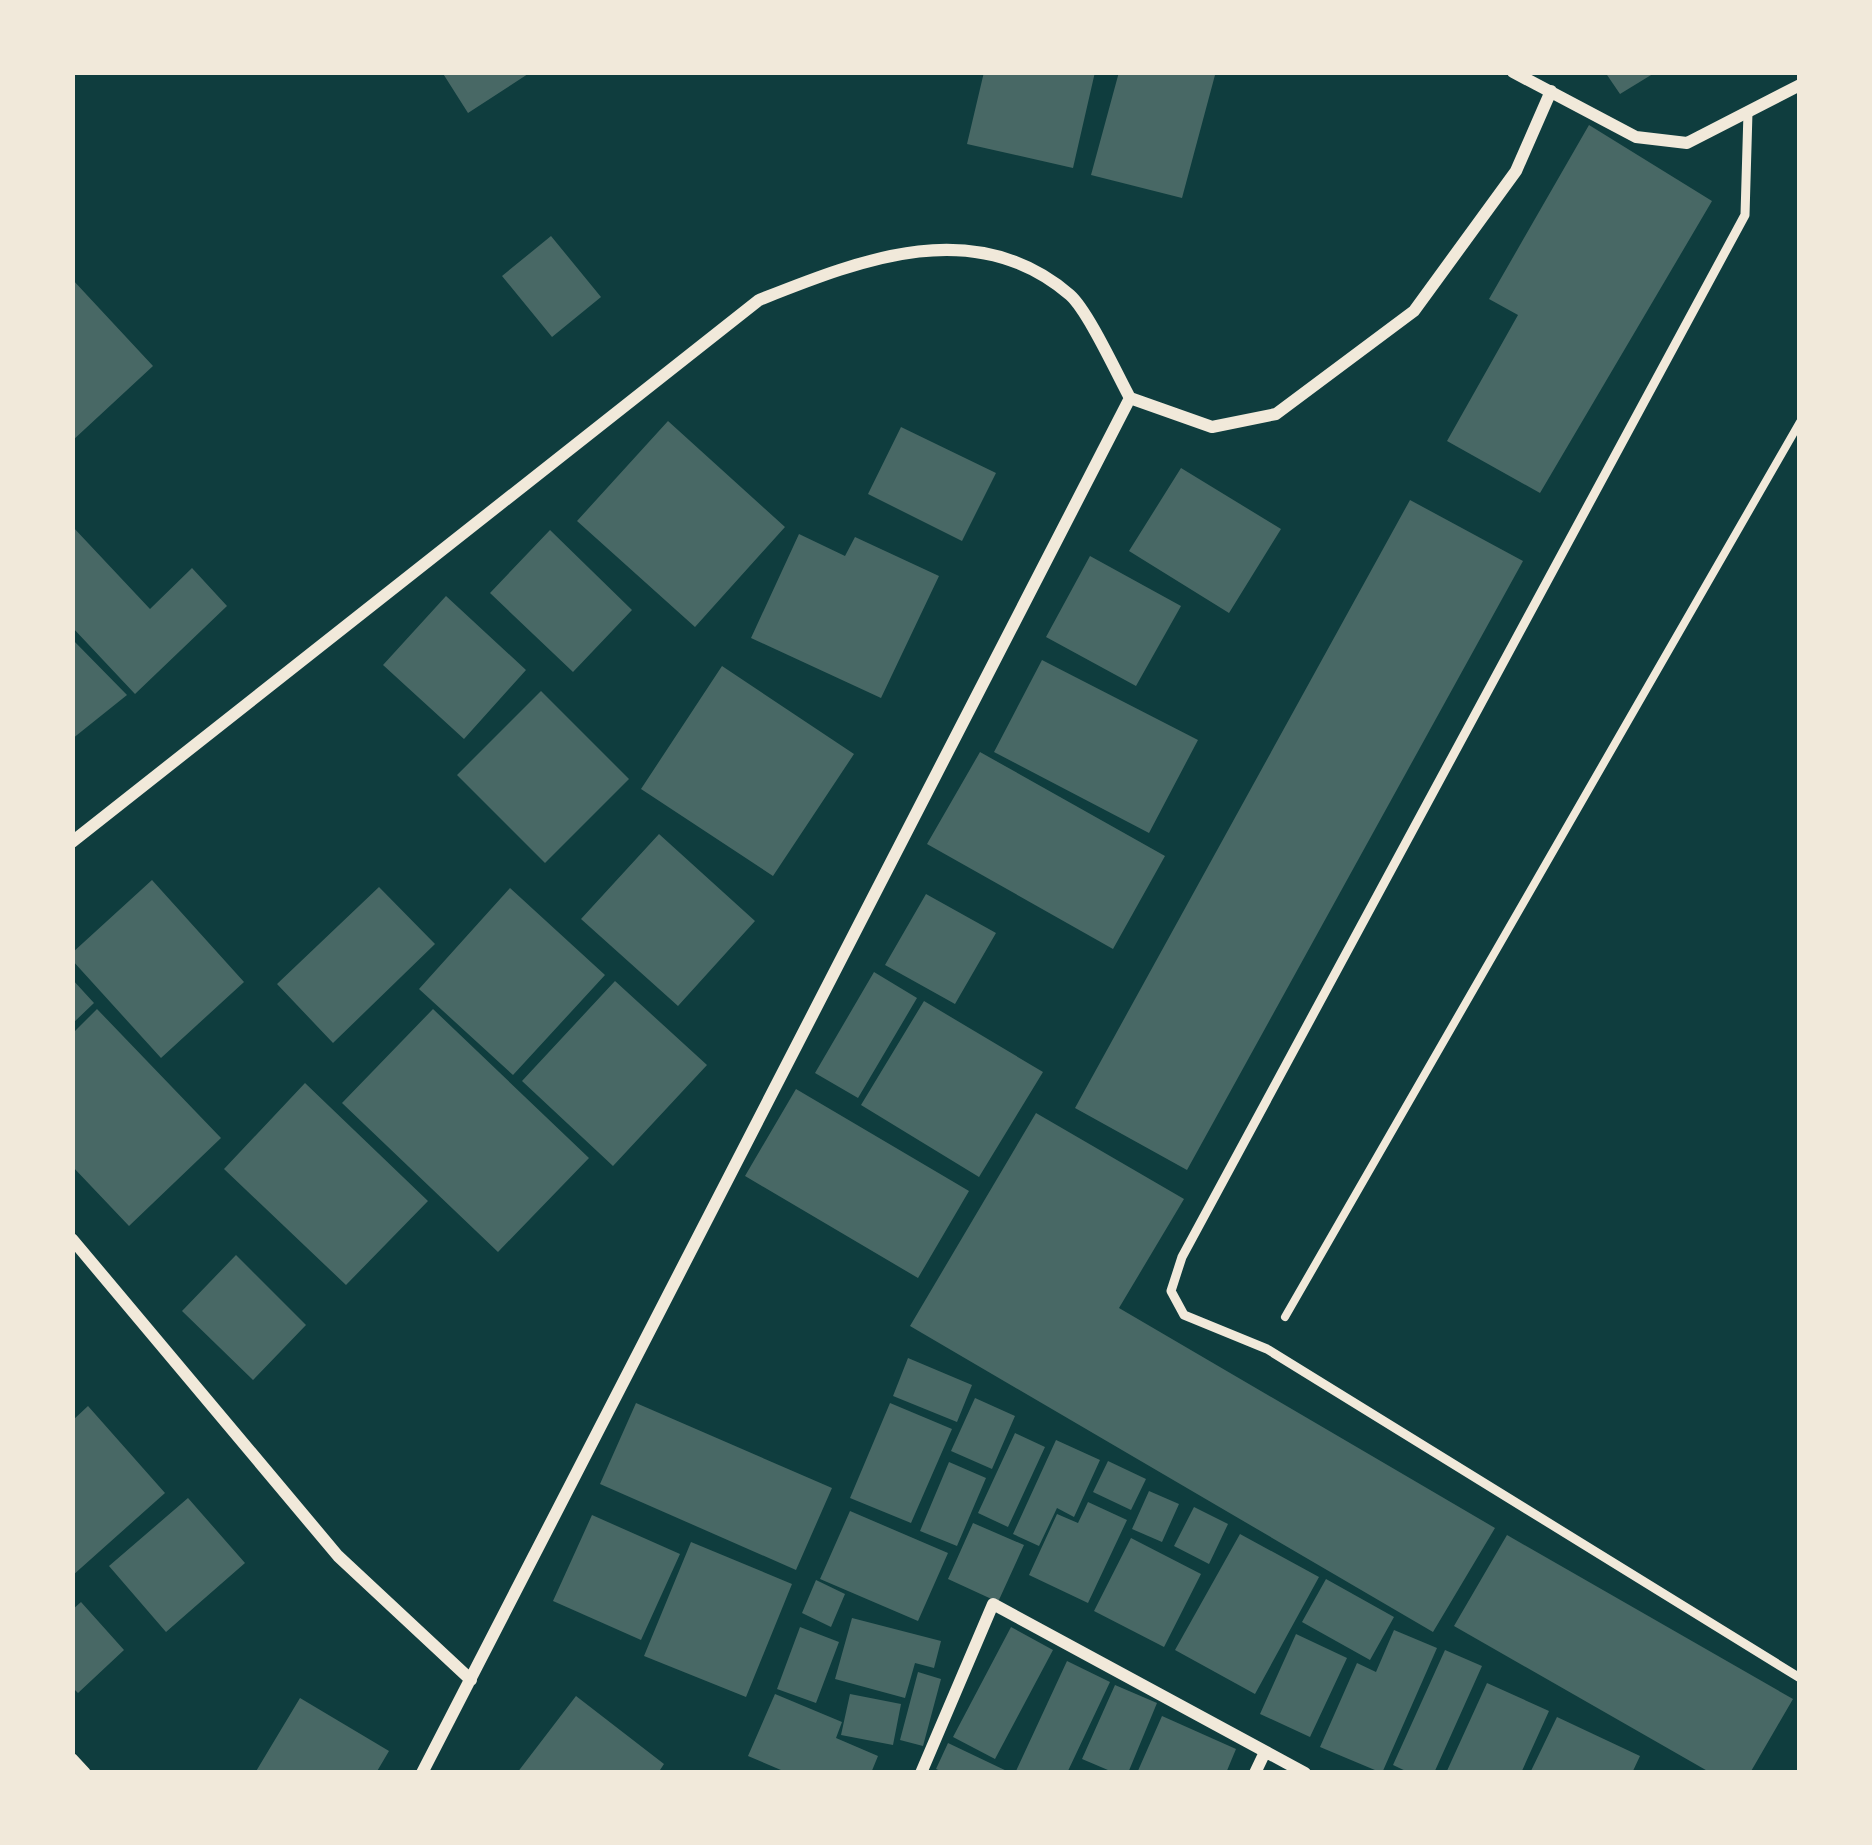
<svg xmlns="http://www.w3.org/2000/svg" width="1872" height="1845" viewBox="0 0 1872 1845" font-family="'Nunito Sans',sans-serif">
<rect width="100%" height="100%" fill="#0f3d3e"/>
<path fill="#486865" d="M 442,72 L 531,72 L 468,113 Z
M 984,72 L 1095,72 L 1073,168 L 967,144 Z
M 1119,72 L 1215,75 L 1182,198 L 1091,175 Z
M 1605,72 L 1656,72 L 1620,94 Z
M 1589,125 L 1712,201 L 1540,493 L 1447,441 L 1518,315 L 1489,299 Z
M 551,236 L 601,297 L 552,337 L 502,276 Z
M 72,279 L 153,366 L 72,441 Z
M 668,421 L 785,527 L 695,627 L 577,521 Z
M 901,427 L 996,473 L 962,541 L 868,494 Z
M 1181,468 L 1281,529 L 1229,613 L 1129,551 Z
M 1410,500 L 1523,561 L 1187,1170 L 1075,1108 Z
M 72,526 L 150,609 L 192,568 L 227,606 L 135,694 L 72,627 Z
M 550,530 L 632,610 L 573,672 L 490,593 Z
M 799,534 L 845,556 L 855,537 L 939,576 L 881,698 L 751,638 Z
M 1090,556 L 1181,606 L 1136,686 L 1046,637 Z
M 446,596 L 526,670 L 464,739 L 383,665 Z
M 72,639 L 127,695 L 72,739 Z
M 1042,660 L 1198,740 L 1149,833 L 994,752 Z
M 722,666 L 854,754 L 773,876 L 641,789 Z
M 541,691 L 629,779 L 545,863 L 457,775 Z
M 980,752 L 1165,856 L 1113,949 L 927,844 Z
M 659,834 L 755,921 L 678,1006 L 581,919 Z
M 152,880 L 244,982 L 161,1058 L 72,960 L 72,953 Z
M 379,887 L 435,944 L 333,1043 L 277,984 Z
M 510,888 L 605,975 L 513,1075 L 419,989 Z
M 926,894 L 996,933 L 955,1004 L 885,965 Z
M 874,972 L 917,998 L 858,1098 L 815,1073 Z
M 72,979 L 94,1003 L 72,1024 Z
M 615,981 L 707,1065 L 613,1166 L 522,1081 Z
M 924,1001 L 1043,1072 L 979,1177 L 861,1105 Z
M 97,1009 L 221,1138 L 129,1226 L 72,1166 L 72,1034 Z
M 433,1009 L 589,1158 L 498,1252 L 342,1103 Z
M 305,1083 L 428,1201 L 346,1285 L 224,1169 Z
M 796,1089 L 969,1191 L 918,1278 L 745,1176 Z
M 1036,1113 L 1184,1199 L 1119,1308 L 1495,1528 L 1433,1632 L 910,1326 Z
M 236,1255 L 306,1325 L 253,1380 L 182,1311 Z
M 908,1358 L 972,1385 L 957,1422 L 893,1396 Z
M 975,1398 L 1015,1416 L 992,1469 L 951,1451 Z
M 636,1403 L 832,1488 L 796,1570 L 600,1484 Z
M 890,1403 L 952,1429 L 911,1523 L 850,1498 Z
M 88,1406 L 165,1493 L 72,1576 L 72,1421 Z
M 1015,1433 L 1045,1447 L 1008,1527 L 978,1513 Z
M 1056,1440 L 1100,1460 L 1074,1517 L 1057,1508 L 1039,1546 L 1013,1534 Z
M 1108,1461 L 1146,1479 L 1131,1510 L 1093,1492 Z
M 949,1462 L 986,1478 L 957,1546 L 920,1531 Z
M 1149,1491 L 1179,1504 L 1162,1542 L 1132,1529 Z
M 188,1498 L 245,1563 L 166,1632 L 109,1566 Z
M 1088,1502 L 1127,1520 L 1088,1603 L 1029,1575 L 1057,1514 L 1078,1523 Z
M 1194,1507 L 1228,1524 L 1209,1564 L 1174,1546 Z
M 850,1511 L 948,1553 L 918,1621 L 820,1579 Z
M 592,1515 L 680,1554 L 641,1640 L 553,1601 Z
M 973,1523 L 1024,1545 L 998,1602 L 948,1579 Z
M 1240,1534 L 1319,1577 L 1255,1694 L 1175,1650 Z
M 1507,1535 L 1793,1699 L 1750,1773 L 1711,1773 L 1454,1626 Z
M 1131,1538 L 1201,1574 L 1164,1647 L 1094,1611 Z
M 691,1542 L 792,1584 L 746,1697 L 644,1656 Z
M 1326,1579 L 1394,1617 L 1370,1660 L 1302,1622 Z
M 816,1580 L 845,1594 L 831,1627 L 802,1613 Z
M 81,1602 L 124,1650 L 78,1693 L 72,1687 L 72,1610 Z
M 852,1618 L 941,1641 L 934,1668 L 915,1663 L 905,1698 L 835,1679 Z
M 800,1627 L 839,1642 L 816,1703 L 777,1689 Z
M 1011,1627 L 1053,1650 L 995,1759 L 953,1737 Z
M 1394,1630 L 1437,1648 L 1382,1773 L 1320,1747 L 1357,1663 L 1376,1672 Z
M 1296,1634 L 1347,1658 L 1310,1737 L 1260,1714 Z
M 1445,1650 L 1482,1666 L 1434,1773 L 1410,1773 L 1393,1765 Z
M 1067,1661 L 1110,1682 L 1067,1773 L 1020,1773 L 1016,1771 Z
M 918,1672 L 941,1679 L 923,1746 L 900,1740 Z
M 1487,1683 L 1549,1711 L 1521,1773 L 1446,1773 Z
M 1115,1685 L 1157,1703 L 1128,1773 L 1115,1773 L 1082,1759 Z
M 775,1694 L 842,1722 L 836,1738 L 878,1756 L 871,1773 L 788,1773 L 748,1756 Z
M 850,1694 L 901,1704 L 893,1745 L 841,1735 Z
M 576,1696 L 664,1764 L 658,1773 L 517,1773 Z
M 300,1698 L 389,1751 L 376,1773 L 255,1773 Z
M 1162,1716 L 1236,1749 L 1226,1773 L 1137,1773 Z
M 1557,1717 L 1640,1756 L 1632,1773 L 1530,1773 Z
M 948,1743 L 1011,1773 L 945,1773 L 936,1769 Z"/>
<g fill="none" stroke-linecap="round" stroke-linejoin="round">
<path stroke="#f1e9da" stroke-width="8" d="M 1285,1317 L 1800,422"/>
<path stroke="#f1e9da" stroke-width="9" d="M 1748,112 L 1745,215 L 1182,1257 L 1171,1291 L 1184,1315 L 1267,1349 L 1800,1678"/>
<path stroke="#f1e9da" stroke-width="12" d="M 1513,72 L 1636,137 L 1687,143 L 1800,85
M 1130,398 L 1212,427 L 1276,414 L 1414,311 L 1516,171 L 1551,91
M 72,842 L 759,300 C 860,260 975,213 1070,295 C 1088,311 1117,374 1130,398
M 72,1239 L 338,1556 L 471,1680
M 72,1759 L 85,1773
M 422,1773 L 1130,398
M 921,1773 L 993,1604 L 1305,1773
M 1255,1773 L 1265,1752"/>
</g>
<rect width="1872" height="1845" fill="none" stroke="#f1e9da" stroke-width="150"/>
</svg>
